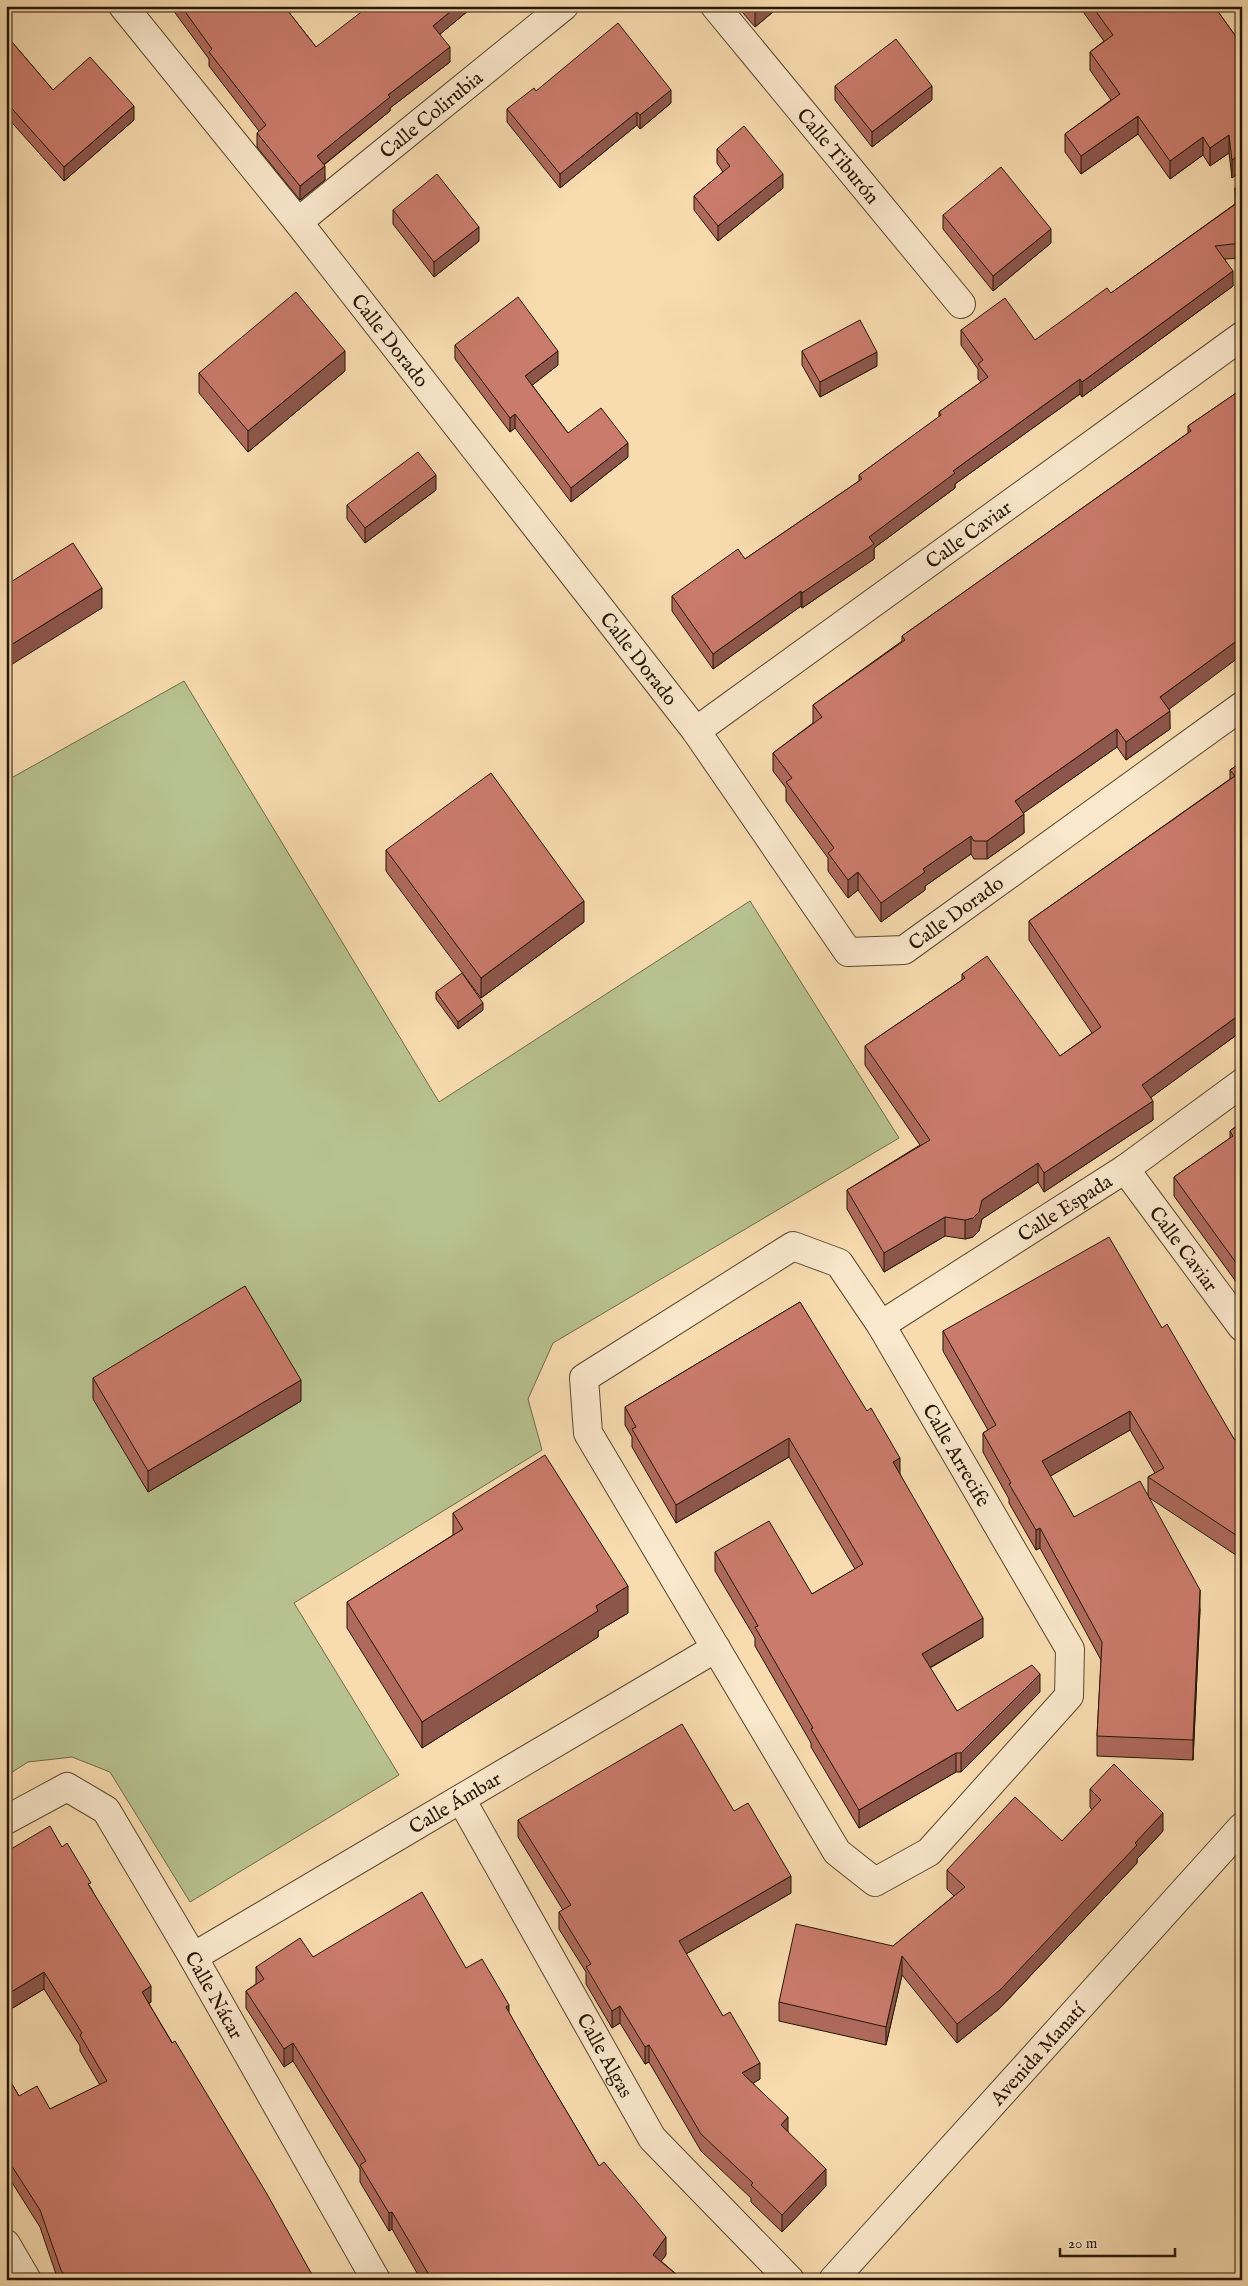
<svg xmlns="http://www.w3.org/2000/svg" width="1248" height="2286" viewBox="0 0 1248 2286" font-family="'IM FELL English',serif">
<rect width="100%" height="100%" fill="#f8dcb0"/>
<filter id="stains"><feTurbulence type="fractalNoise" baseFrequency=".004" numOctaves="4"/><feColorMatrix values="0 0 0 0 .2 0 0 0 0 .09 0 0 0 0 .02 0 0 0 .5 -.17"/></filter>
<radialGradient id="worn" r=".72"><stop offset=".6" stop-color="#630" stop-opacity="0"/><stop offset="1" stop-color="#630" stop-opacity=".3"/></radialGradient>
<path fill="#b8c290" stroke="#6e6c49" d="M 184,681 L 439,1102 L 750,901 L 899,1138 L 553,1343 L 528,1399 L 542,1450 L 294,1603 L 399,1775 L 190,1902 L 110,1772 L 72,1757 L 28,1762 L 6,1776 L 6,781 Z"/>
<g fill="none" stroke-linecap="round" stroke-linejoin="round">
<defs>
<g id="street">
<path id="s1" d="M 123,6 L 298,222 L 696,731 L 848,952 L 904,950 L 1242,706"/>
<path id="s2" d="M 715,6 L 961,304"/>
<path id="s3" d="M 298,222 L 564,6"/>
<path id="s4" d="M 696,731 L 1242,336"/>
<path id="s5" d="M 1125,1169 L 1242,1327"/>
<path d="M 793,1246 L 839,1263 L 881,1325 L 1070,1649 L 1069,1696 L 929,1852 L 875,1882 L 837,1852 L 588,1433 L 584,1378 Z"/>
<path id="s6" d="M 881,1325 L 1125,1169 L 1242,1083"/>
<path id="s7" d="M 461,1799 L 652,2138 L 790,2280"/>
<path id="s8" d="M 6,1820 L 67,1787 L 106,1810 L 193,1957 L 376,2280"/>
<path id="s9" d="M 193,1957 L 716,1648"/>
<path d="M 6,2244 L 27,2280"/>
<path id="s10" d="M 833,2280 L 1242,1827"/>
</g>
</defs>
<use href="#street" stroke="#5a472e" stroke-width="30"/>
<use href="#street" stroke="#fae8cc" stroke-width="28"/>
</g>
<path fill="#ae6a5d" stroke="#251502" fill-rule="evenodd" d="M 170,6 L 284,6 L 316,47 L 474,6 L 440,34 L 450,62 L 390,108 L 390,111 L 324,165 L 325,180 L 300,200 L 257,147 L 257,133 L 259,131 L 209,66 L 209,59 Z
M 737,6 L 780,6 L 755,27 Z
M 1079,6 L 1214,6 L 1242,45 L 1232,178 L 1229,153 L 1210,166 L 1203,155 L 1170,179 L 1138,134 L 1081,174 L 1065,152 L 1065,134 L 1111,100 L 1090,70 L 1090,52 L 1104,41 Z
M 6,35 L 53,90 L 134,120 L 64,181 L 6,116 Z
M 835,86 L 932,100 L 872,147 L 835,100 Z
M 536,91 L 671,103 L 640,129 L 637,125 L 560,188 L 507,122 L 507,109 Z
M 717,149 L 783,188 L 718,241 L 694,210 L 694,196 L 723,172 L 717,163 Z
M 1235,188 L 1242,188 L 1242,258 L 1225,259 L 1233,286 L 1082,397 L 1080,394 L 955,484 L 955,488 L 874,548 L 874,559 L 802,608 L 801,606 L 713,669 L 672,611 L 672,596 L 745,559 L 859,481 L 859,475 L 939,417 L 939,412 L 981,382 L 978,379 L 978,369 L 961,345 L 961,330 L 1035,340 L 1111,293 L 1235,204 Z
M 393,210 L 479,241 L 434,277 L 393,224 Z
M 943,215 L 1051,243 L 993,291 L 943,229 Z
M 455,345 L 558,365 L 532,385 L 568,433 L 628,457 L 571,502 L 515,428 L 510,432 L 455,359 Z
M 802,351 L 877,366 L 820,397 L 802,365 Z
M 345,371 L 248,452 L 199,393 L 199,373 Z
M 1242,389 L 1169,710 L 1170,729 L 1126,760 L 1117,747 L 1023,813 L 1024,833 L 987,859 L 974,859 L 971,854 L 925,886 L 925,890 L 881,922 L 858,890 L 848,898 L 828,871 L 828,858 L 786,801 L 786,788 L 773,771 L 773,753 L 813,723 L 813,705 L 902,641 L 902,636 L 1188,433 L 1188,426 Z
M 436,490 L 365,543 L 347,519 L 347,505 Z
M 1242,762 L 1242,1031 L 1151,1097 L 1153,1120 L 1044,1192 L 1038,1182 L 982,1219 L 979,1231 L 973,1237 L 965,1239 L 945,1236 L 884,1272 L 847,1209 L 847,1190 L 920,1145 L 865,1065 L 865,1046 L 962,980 L 962,974 L 1060,1056 L 1092,1033 L 1029,940 L 1029,921 L 1230,779 L 1230,770 Z
M 386,850 L 584,922 L 481,998 L 386,871 Z
M 436,992 L 483,1010 L 458,1029 L 436,999 Z
M 1242,1122 L 1242,1290 L 1174,1196 L 1174,1177 L 1230,1138 L 1230,1131 Z
M 800,1302 L 900,1474 L 983,1637 L 930,1668 L 957,1711 L 1040,1692 L 961,1772 L 956,1772 L 859,1828 L 811,1747 L 811,1743 L 755,1646 L 755,1638 L 715,1571 L 715,1552 L 812,1594 L 855,1569 L 789,1457 L 676,1523 L 632,1447 L 632,1437 L 625,1425 L 625,1407 Z
M 1162,1328 L 1234,1439 L 1242,1444 L 1242,1559 L 1148,1497 L 1200,1609 L 1193,1760 L 1097,1756 L 1097,1736 L 1101,1660 L 1040,1548 L 1036,1550 L 1009,1503 L 1009,1499 L 983,1452 L 983,1433 L 988,1430 L 943,1351 L 943,1331 ZM 1130,1430 L 1155,1473 L 1148,1477 L 1148,1496 L 1074,1517 L 1050,1476 Z
M 93,1378 L 301,1401 L 148,1492 L 93,1399 Z
M 453,1513 L 628,1613 L 598,1631 L 598,1637 L 422,1748 L 347,1628 L 347,1602 L 453,1535 Z
M 1090,1789 L 1163,1831 L 1137,1859 L 1137,1863 L 1000,2008 L 957,2043 L 902,1975 L 886,2045 L 779,2021 L 779,2002 L 893,1946 L 954,1896 L 947,1889 L 947,1870 L 1062,1841 L 1092,1810 L 1090,1807 Z
M 734,1811 L 791,1893 L 686,1954 L 760,2079 L 753,2083 L 788,2132 L 826,2186 L 782,2232 L 751,2202 L 751,2198 L 701,2151 L 649,2062 L 645,2064 L 620,2023 L 612,2028 L 586,1984 L 586,1972 L 559,1929 L 559,1912 L 563,1910 L 518,1837 L 518,1820 Z
M 62,1847 L 91,1888 L 151,2002 L 149,2004 L 315,2280 L 58,2280 L 40,2227 L 6,2173 L 6,2074 L 19,2096 L 50,2109 L 100,2085 L 80,2051 L 80,2046 L 44,1989 L 6,2012 L 6,1852 Z
M 313,1957 L 466,1968 L 509,2013 L 536,2060 L 599,2166 L 666,2255 L 661,2261 L 683,2280 L 421,2280 L 392,2229 L 389,2231 L 360,2182 L 360,2169 L 293,2061 L 284,2067 L 246,2008 L 246,1991 L 256,1984 L 256,1967 Z"/>
<path fill="#8d564c" stroke="#251502" d="M 158,6 L 163,6 L 158,10 Z
M 457,6 L 474,6 L 433,40 L 433,26 Z
M 763,6 L 780,6 L 755,27 L 755,13 Z
M 450,47 L 450,62 L 390,108 L 390,111 L 317,170 L 317,156 L 388,95 Z
M 932,86 L 932,100 L 872,147 L 872,132 Z
M 671,90 L 671,103 L 640,129 L 640,115 Z
M 134,106 L 134,120 L 64,181 L 64,167 Z
M 637,112 L 637,125 L 560,188 L 560,174 Z
M 1138,116 L 1138,134 L 1081,174 L 1081,156 Z
M 1229,135 L 1229,153 L 1210,166 L 1210,148 Z
M 1203,137 L 1203,155 L 1170,179 L 1170,161 Z
M 1242,153 L 1242,171 L 1232,178 L 1232,160 Z
M 325,166 L 325,180 L 300,200 L 300,186 Z
M 783,174 L 783,188 L 718,241 L 718,226 Z
M 479,227 L 479,241 L 434,277 L 434,262 Z
M 1051,229 L 1051,243 L 993,291 L 993,276 Z
M 1233,271 L 1233,286 L 1082,397 L 1082,382 Z
M 345,351 L 345,371 L 248,452 L 248,431 Z
M 558,351 L 558,365 L 525,391 L 525,376 Z
M 877,352 L 877,366 L 820,397 L 820,382 Z
M 1080,379 L 1080,394 L 955,484 L 955,488 L 874,548 L 874,559 L 802,608 L 802,593 L 869,537 L 953,471 Z
M 515,414 L 515,428 L 510,432 L 510,418 Z
M 628,443 L 628,457 L 571,502 L 571,488 Z
M 436,475 L 436,490 L 365,543 L 365,528 Z
M 102,588 L 102,608 L 6,668 L 6,648 Z
M 801,591 L 801,606 L 713,669 L 713,654 Z
M 1242,637 L 1242,655 L 1160,716 L 1160,697 Z
M 1170,711 L 1170,729 L 1126,760 L 1126,742 Z
M 1117,729 L 1117,747 L 1015,819 L 1015,801 Z
M 1024,814 L 1024,833 L 987,859 L 987,841 Z
M 971,836 L 971,854 L 925,886 L 925,890 L 881,922 L 881,903 L 923,869 Z
M 858,872 L 858,890 L 848,898 L 848,880 Z
M 584,901 L 584,922 L 481,998 L 481,978 Z
M 483,1003 L 483,1010 L 458,1029 L 458,1022 Z
M 1242,1013 L 1242,1031 L 1142,1104 L 1142,1085 Z
M 1153,1101 L 1153,1120 L 1044,1192 L 1044,1173 Z
M 1038,1163 L 1038,1182 L 982,1219 L 979,1231 L 973,1237 L 965,1239 L 965,1220 L 982,1200 Z
M 945,1217 L 945,1236 L 884,1272 L 884,1253 Z
M 301,1380 L 301,1401 L 148,1492 L 148,1471 Z
M 1130,1411 L 1130,1430 L 1042,1481 L 1042,1461 Z
M 789,1438 L 789,1457 L 676,1523 L 676,1505 Z
M 900,1458 L 900,1476 L 893,1462 Z
M 1040,1528 L 1040,1548 L 1036,1550 L 1036,1530 Z
M 628,1586 L 628,1613 L 598,1631 L 598,1637 L 422,1748 L 422,1722 L 596,1606 Z
M 1200,1590 L 1200,1609 L 1193,1760 L 1193,1740 Z
M 983,1618 L 983,1637 L 922,1672 L 922,1654 Z
M 1040,1674 L 1040,1692 L 961,1772 L 961,1753 Z
M 956,1753 L 956,1772 L 859,1828 L 859,1810 Z
M 1163,1813 L 1163,1831 L 1137,1859 L 1137,1863 L 1000,2008 L 957,2043 L 957,2024 Z
M 791,1876 L 791,1893 L 679,1958 L 679,1941 Z
M 902,1956 L 902,1975 L 886,2045 L 886,2027 Z
M 44,1972 L 44,1989 L 6,2012 L 6,1995 Z
M 151,1986 L 151,2002 L 142,2008 L 142,1992 Z
M 509,2005 L 509,2022 L 506,2007 Z
M 620,2006 L 620,2023 L 612,2028 L 612,2011 Z
M 293,2043 L 293,2061 L 284,2067 L 284,2049 Z
M 649,2045 L 649,2062 L 645,2064 L 645,2047 Z
M 760,2063 L 760,2079 L 742,2090 L 742,2073 Z
M 788,2117 L 788,2134 L 781,2125 Z
M 826,2169 L 826,2186 L 782,2232 L 782,2215 Z
M 392,2212 L 392,2229 L 389,2231 L 389,2213 Z
M 666,2237 L 666,2255 L 653,2272 L 653,2255 Z"/>
<path fill="#ca7b6c" stroke="#251502" d="M 181,6 L 284,6 L 316,47 L 369,6 L 457,6 L 433,26 L 450,47 L 388,95 L 390,97 L 317,156 L 325,166 L 300,186 L 257,133 L 266,125 L 209,52 L 212,49 Z
M 749,6 L 763,6 L 755,13 Z
M 1092,6 L 1214,6 L 1242,45 L 1242,153 L 1232,160 L 1229,135 L 1210,148 L 1203,137 L 1170,161 L 1138,116 L 1081,156 L 1065,134 L 1120,94 L 1090,52 L 1113,35 Z
M 618,23 L 671,90 L 640,115 L 637,112 L 560,174 L 507,109 L 534,88 L 536,91 Z
M 6,35 L 53,90 L 90,57 L 134,106 L 64,167 L 6,102 Z
M 896,39 L 932,86 L 872,132 L 835,86 Z
M 744,126 L 783,174 L 718,226 L 694,196 L 730,166 L 717,149 Z
M 1001,167 L 1051,229 L 993,276 L 943,215 Z
M 437,174 L 479,227 L 434,262 L 393,210 Z
M 1235,188 L 1242,188 L 1242,243 L 1215,246 L 1233,271 L 1082,382 L 1080,379 L 953,471 L 955,473 L 869,537 L 874,544 L 802,593 L 801,591 L 713,654 L 672,596 L 738,549 L 745,559 L 862,479 L 859,475 L 941,415 L 939,412 L 988,377 L 978,364 L 983,360 L 961,330 L 1005,298 L 1035,340 L 1107,288 L 1111,293 L 1237,203 Z
M 296,292 L 345,351 L 248,431 L 199,373 Z
M 518,297 L 558,351 L 525,376 L 568,433 L 601,408 L 628,443 L 571,488 L 515,414 L 510,418 L 455,345 Z
M 860,320 L 877,352 L 820,382 L 802,351 Z
M 1242,389 L 1242,637 L 1160,697 L 1170,711 L 1126,742 L 1117,729 L 1015,801 L 1024,814 L 987,841 L 974,841 L 971,836 L 923,869 L 925,872 L 881,903 L 858,872 L 848,880 L 828,853 L 834,848 L 786,782 L 792,778 L 773,753 L 822,717 L 813,705 L 905,640 L 902,636 L 1191,431 L 1188,426 Z
M 418,452 L 436,475 L 365,528 L 347,505 Z
M 73,543 L 102,588 L 6,648 L 6,585 Z
M 1242,762 L 1242,1013 L 1142,1085 L 1153,1101 L 1044,1173 L 1038,1163 L 982,1200 L 979,1212 L 973,1218 L 965,1220 L 945,1217 L 884,1253 L 847,1190 L 930,1140 L 865,1046 L 965,978 L 962,974 L 987,956 L 1060,1056 L 1101,1027 L 1029,921 L 1235,776 L 1230,770 Z
M 491,773 L 584,901 L 481,978 L 386,850 Z
M 462,973 L 483,1003 L 458,1022 L 436,992 Z
M 1242,1122 L 1242,1271 L 1174,1177 L 1233,1136 L 1230,1131 Z
M 1109,1237 L 1162,1328 L 1167,1324 L 1234,1439 L 1242,1444 L 1242,1539 L 1148,1477 L 1164,1468 L 1130,1411 L 1042,1461 L 1074,1517 L 1140,1481 L 1200,1590 L 1193,1740 L 1097,1736 L 1102,1642 L 1040,1528 L 1036,1530 L 1009,1484 L 1011,1483 L 983,1433 L 996,1425 L 943,1331 Z
M 245,1286 L 301,1380 L 148,1471 L 93,1378 Z
M 800,1302 L 867,1411 L 871,1408 L 900,1458 L 893,1462 L 983,1618 L 922,1654 L 957,1711 L 1032,1665 L 1040,1674 L 961,1753 L 956,1753 L 859,1810 L 811,1729 L 813,1728 L 755,1627 L 758,1626 L 715,1552 L 769,1521 L 812,1594 L 863,1564 L 789,1438 L 676,1505 L 632,1429 L 636,1427 L 625,1407 Z
M 545,1455 L 628,1586 L 596,1606 L 598,1611 L 422,1722 L 347,1602 L 463,1529 L 453,1513 Z
M 682,1724 L 734,1811 L 748,1803 L 791,1876 L 679,1941 L 723,2016 L 730,2012 L 760,2063 L 742,2073 L 788,2117 L 781,2125 L 826,2169 L 782,2215 L 751,2185 L 753,2183 L 701,2134 L 649,2045 L 645,2047 L 620,2006 L 612,2011 L 586,1967 L 591,1964 L 559,1912 L 571,1905 L 518,1820 Z
M 1114,1764 L 1163,1813 L 1135,1843 L 1137,1845 L 1000,1990 L 957,2024 L 902,1956 L 886,2027 L 779,2002 L 796,1924 L 893,1946 L 965,1887 L 947,1870 L 1015,1797 L 1062,1841 L 1101,1800 L 1090,1789 Z
M 50,1826 L 62,1847 L 67,1843 L 91,1883 L 88,1884 L 151,1986 L 142,1992 L 172,2043 L 175,2041 L 267,2194 L 315,2280 L 67,2280 L 61,2270 L 40,2210 L 6,2157 L 6,2074 L 19,2096 L 37,2086 L 50,2109 L 107,2081 L 80,2035 L 82,2033 L 44,1972 L 6,1995 L 6,1852 Z
M 422,1892 L 466,1968 L 482,1959 L 509,2005 L 506,2007 L 536,2060 L 599,2166 L 604,2162 L 666,2237 L 653,2255 L 683,2280 L 432,2280 L 392,2212 L 389,2213 L 360,2165 L 366,2161 L 293,2043 L 284,2049 L 246,1991 L 264,1979 L 256,1967 L 300,1938 L 313,1957 Z"/>
<g text-anchor="middle" stroke-width="5" stroke-linejoin="round" paint-order="stroke">
<g font-size="20" fill="#251502" stroke="#fae8cc">
<text dy="7" stroke="none"><textPath href="#s3" startOffset="171">Calle Colirubia</textPath></text>
<text dy="7" stroke="none"><textPath href="#s2" startOffset="194">Calle Tiburón</textPath></text>
<text dy="7" stroke="none"><textPath href="#s1" startOffset="428">Calle Dorado</textPath></text>
<text dy="7" stroke="none"><textPath href="#s4" startOffset="336">Calle Caviar</textPath></text>
<text dy="7" stroke="none"><textPath href="#s1" startOffset="832">Calle Dorado</textPath></text>
<text dy="7" stroke="none"><textPath href="#s1" startOffset="1312">Calle Dorado</textPath></text>
<text dy="7" stroke="none"><textPath href="#s6" startOffset="218">Calle Espada</textPath></text>
<text dy="7" stroke="none"><textPath href="#s5" startOffset="99">Calle Caviar</textPath></text>
<text transform="translate(957 1455) rotate(60)" y="7">Calle Arrecife</text>
<text dy="7" stroke="none"><textPath href="#s9" startOffset="304">Calle Ámbar</textPath></text>
<text dy="7" stroke="none"><textPath href="#s8" startOffset="329">Calle Nácar</textPath></text>
<text dy="7" stroke="none"><textPath href="#s10" startOffset="305">Avenida Manatí</textPath></text>
<text dy="7" stroke="none"><textPath href="#s7" startOffset="294">Calle Algas</textPath></text>
</g>
</g>
<rect width="1248" height="2286" fill="none" stroke="#f8dcb0" stroke-width="25"/>
<rect x="8" y="8" width="1233" height="2271" fill="none" stroke="#251502" stroke-width="2.5"/>
<rect x="12" y="12" width="1223" height="2261" fill="none" stroke="#251502"/>
<path d="M1060 2248v8h115v-8" fill="none" stroke="#251502" stroke-width="2.5"/>
<text x="1068" y="2248" font-size="15" fill="#251502" stroke="#fae8cc" stroke-width="4" paint-order="stroke">20 m</text>
<rect width="100%" height="100%" filter="url(#stains)"/>
<rect width="100%" height="100%" fill="url(#worn)"/>
</svg>
